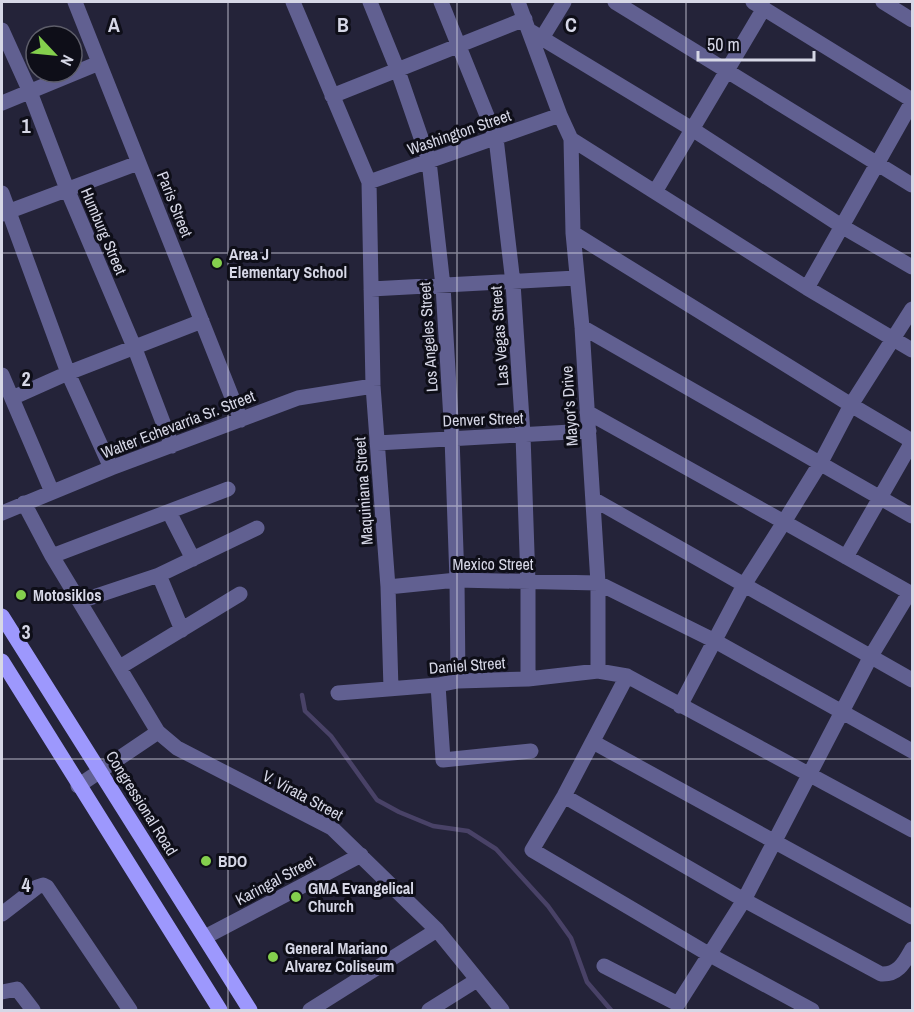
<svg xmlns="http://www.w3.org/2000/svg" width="914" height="1012" viewBox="0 0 914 1012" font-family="'Archivo Narrow',sans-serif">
<rect width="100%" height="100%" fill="#242339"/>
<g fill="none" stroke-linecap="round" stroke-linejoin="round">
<path stroke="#494267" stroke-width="4.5" d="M 302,695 L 305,711 L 331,736 L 377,800 L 399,812 L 433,826 L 468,831 L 496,849 L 548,906 L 571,938 L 587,982 L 611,1010"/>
<path stroke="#616091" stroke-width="15" d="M 75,2 L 241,420
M 293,2 L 369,182 L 373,386 L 388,587 L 391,689
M 370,2 L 398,71 L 429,161 L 443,286 L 452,437 L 457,580 L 458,681
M 441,2 L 496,138 L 513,283 L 523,435 L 528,582 L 528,679
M 518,2 L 560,115 L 571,139 L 573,233 L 582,327 L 598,583 L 598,671
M 615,2 L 912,185
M 753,2 L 912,100
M 883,2 L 912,20
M 2,30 L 30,92 L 67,189 L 135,349 L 172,446
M 530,31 L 692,129 L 843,227 L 912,267
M 542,38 L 564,2
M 332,96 L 525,19
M 2,103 L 99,63
M 571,139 L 807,288 L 912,350
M 369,182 L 560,115
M 655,192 L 764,8
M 2,193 L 68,373 L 111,468
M 2,214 L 138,163
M 573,233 L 851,405 L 912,441
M 807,288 L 912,102
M 371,289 L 576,278
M 582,327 L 912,516
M 2,375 L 52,492
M 12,398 L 68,373 L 202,321
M 587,412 L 784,522 L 821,462 L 851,405 L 912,309
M 377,443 L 589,431
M 593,499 L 912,680
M 24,503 L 52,556 L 158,732 L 177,748 L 332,828 L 437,930 L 502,1010
M 169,512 L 193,559
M 2,513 L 111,468 L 298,398 L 373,386
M 52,556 L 228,489
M 846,557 L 912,442
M 159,575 L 182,630
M 388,587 L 457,580 L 598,583 L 715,641 L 912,751
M 81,601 L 159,575 L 257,528
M 120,667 L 240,594
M 627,676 L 564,796 L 532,850 L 710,955 L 812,1010
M 438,685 L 443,760 L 531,751
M 338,693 L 438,685 L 458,681 L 528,679 L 598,671 L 627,676 L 912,830
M 680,706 L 744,585 L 784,522 L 912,594
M 593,742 L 912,917
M 78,786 L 158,732
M 564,796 L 744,900 L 881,974 C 898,975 904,963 912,949
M 2,914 L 37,887 L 43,885 L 47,887 L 130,1010
M 205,937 L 361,855
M 604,966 L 678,1004 L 744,900 L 871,656 L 909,593
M 2,992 L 17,989 L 33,1010
M 310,1010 L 437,930
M 429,1010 L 477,980"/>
<path stroke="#9d98fd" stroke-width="15" d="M 2,616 L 250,1010
M 2,661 L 220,1010"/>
</g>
<path fill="none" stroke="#d6d7e6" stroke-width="1.5" stroke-opacity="0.55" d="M 228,2 L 228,1010M 457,2 L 457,1010M 686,2 L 686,1010M 2,253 L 912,253M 2,506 L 912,506M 2,759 L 912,759"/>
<g fill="#84cf4d" stroke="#0e0e18" stroke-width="2">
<circle cx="217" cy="263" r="6"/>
<circle cx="21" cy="595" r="6"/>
<circle cx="206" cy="861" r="6"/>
<circle cx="296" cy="897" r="6"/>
<circle cx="273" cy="957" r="6"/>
</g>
<g text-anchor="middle" stroke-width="6" stroke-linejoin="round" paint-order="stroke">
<g font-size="16" fill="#d6d7e6" stroke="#0e0e18">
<text transform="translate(459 132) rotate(-19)" y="6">Washington Street</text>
<text transform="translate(175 204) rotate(68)" y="6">Paris Street</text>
<text transform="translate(104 231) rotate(67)" y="6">Humburg Street</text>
<text transform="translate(499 336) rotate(-94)" y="6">Las Vegas Street</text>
<text transform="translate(428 337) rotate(-94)" y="6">Los Angeles Street</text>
<text transform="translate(569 406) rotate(-94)" y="6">Mayor's Drive</text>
<text transform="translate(483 419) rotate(-2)" y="6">Denver Street</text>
<text transform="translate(178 424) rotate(-21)" y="6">Walter Echevarria Sr. Street</text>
<text transform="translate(363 491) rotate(-94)" y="6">Maquiniana Street</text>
<text x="493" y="570">Mexico Street</text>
<text transform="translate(467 665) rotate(-4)" y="6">Daniel Street</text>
<text transform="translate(303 795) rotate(28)" y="6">V. Virata Street</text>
<text transform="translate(142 803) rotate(58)" y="6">Congressional Road</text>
<text transform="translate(275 880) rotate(-28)" y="6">Karingal Street</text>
</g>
<g font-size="16" font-weight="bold" fill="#d6d7e6" stroke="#0e0e18" text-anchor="start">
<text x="229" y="260">Area J<tspan x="229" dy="18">Elementary School</tspan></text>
<text x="33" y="601">Motosiklos</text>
<text x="218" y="867">BDO</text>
<text x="308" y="894">GMA Evangelical<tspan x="308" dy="18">Church</tspan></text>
<text x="285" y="954">General Mariano<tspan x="285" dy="18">Alvarez Coliseum</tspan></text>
</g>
</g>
<g font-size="20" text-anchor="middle" font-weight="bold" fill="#d6d7e6" stroke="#0e0e18" stroke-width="6" stroke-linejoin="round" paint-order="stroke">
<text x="114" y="32">A</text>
<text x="343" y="32">B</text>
<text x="571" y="32">C</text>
<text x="26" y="133">1</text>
<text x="26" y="386">2</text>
<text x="26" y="639">3</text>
<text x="26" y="892">4</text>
</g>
<rect width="914" height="1012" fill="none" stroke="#d6d7e6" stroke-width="6"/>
<g transform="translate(54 54) rotate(116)"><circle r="28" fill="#0e0e18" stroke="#5e5e6a" stroke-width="1.5"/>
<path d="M0-4.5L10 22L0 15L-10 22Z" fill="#84cf4d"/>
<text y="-9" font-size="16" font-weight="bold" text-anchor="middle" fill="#d6d7e6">N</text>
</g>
<path d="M698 51v9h116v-9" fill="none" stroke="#d6d7e6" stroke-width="3"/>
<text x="707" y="51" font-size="18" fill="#d6d7e6" stroke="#0e0e18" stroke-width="4.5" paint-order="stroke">50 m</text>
</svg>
